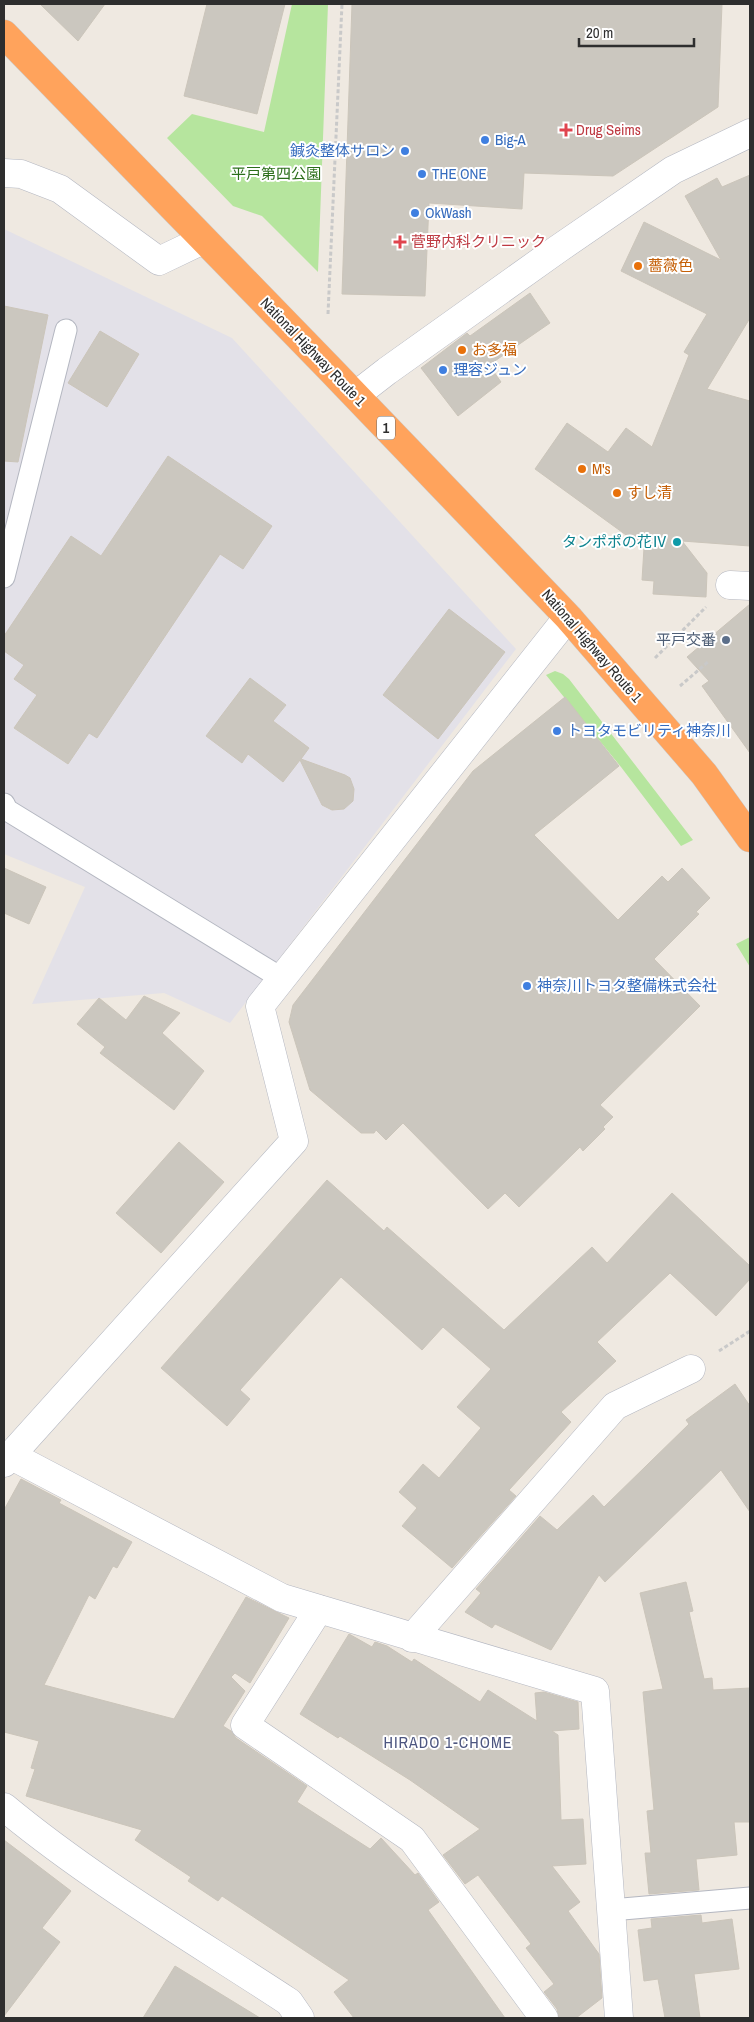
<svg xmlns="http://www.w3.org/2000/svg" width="754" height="2022" viewBox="0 0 754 2022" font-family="'Archivo Narrow','Noto Sans JP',sans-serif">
<rect width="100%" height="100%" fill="#efe9e1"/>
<path fill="#e3e1e8" d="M 4,229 L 232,338 L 516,649 L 230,1023 L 164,993 L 32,1004 L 85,887 L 4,854 Z"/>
<path fill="#b6e59e" d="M 292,4 L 328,4 L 318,272 L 262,216 L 233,206 L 167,138 L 192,114 L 264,132 Z
M 555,671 L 563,674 L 569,679 L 693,840 L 681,846 L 621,767 L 546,675 Z
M 750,937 L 750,967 L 736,944 Z"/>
<path fill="#cbc7bf" stroke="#cbc5ba" d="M 40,4 L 105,4 L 78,41 Z
M 207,4 L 285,4 L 257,114 L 184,96 Z
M 352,4 L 722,4 L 718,107 L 613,176 L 524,173 L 522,209 L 429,203 L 425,296 L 342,294 Z
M 750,175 L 750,318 L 707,389 L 750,401 L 750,546 L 682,541 L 707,573 L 706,597 L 653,594 L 654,581 L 642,580 L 644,548 L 535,469 L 567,423 L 608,452 L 626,428 L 652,447 L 689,355 L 684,352 L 707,314 L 621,271 L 644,222 L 721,260 L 685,196 L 717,178 L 722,187 Z
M 530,293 L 550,323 L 489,365 L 501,382 L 458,416 L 421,368 L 467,333 L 470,336 Z
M 4,306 L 48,315 L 18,462 L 4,461 Z
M 100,331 L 139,354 L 107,407 L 68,383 Z
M 168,456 L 272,526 L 243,569 L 220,554 L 97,738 L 89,733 L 68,764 L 14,728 L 37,695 L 14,679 L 24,665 L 4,651 L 4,636 L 71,536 L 101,556 Z
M 750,604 L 750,753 L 702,686 L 709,681 L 687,657 Z
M 449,609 L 505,652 L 438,739 L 383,695 Z
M 250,678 L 286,705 L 273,721 L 309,748 L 301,759 L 345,775 L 350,778 L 354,789 L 353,801 L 344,809 L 332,810 L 322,805 L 300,760 L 283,782 L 248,754 L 242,763 L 206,736 Z
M 565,697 L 619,766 L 534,835 L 618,920 L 662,876 L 668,882 L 682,868 L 710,898 L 696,912 L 699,914 L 654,959 L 700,1006 L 600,1105 L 613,1117 L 603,1127 L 605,1129 L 583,1151 L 580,1147 L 519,1207 L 505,1193 L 488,1209 L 403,1123 L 386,1140 L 376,1130 L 374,1133 L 361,1133 L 310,1090 L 289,1022 L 293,1005 L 473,771 Z
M 4,868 L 46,887 L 29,924 L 4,913 Z
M 144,996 L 180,1013 L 162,1033 L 204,1071 L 174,1110 L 100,1053 L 105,1047 L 77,1024 L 99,998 L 126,1020 Z
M 179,1142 L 224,1182 L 161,1253 L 116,1213 Z
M 327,1180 L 384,1231 L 387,1227 L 504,1330 L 592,1247 L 607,1263 L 672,1193 L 750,1266 L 750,1279 L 716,1316 L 670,1273 L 597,1342 L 616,1361 L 561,1412 L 571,1422 L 509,1490 L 516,1496 L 452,1568 L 402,1526 L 417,1508 L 399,1492 L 423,1464 L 439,1478 L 481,1428 L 457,1407 L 491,1369 L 443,1327 L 422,1350 L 341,1277 L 240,1390 L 250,1399 L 227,1426 L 161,1368 Z
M 735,1384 L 750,1406 L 750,1512 L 721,1470 L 605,1582 L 599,1575 L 551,1650 L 495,1624 L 492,1628 L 465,1612 L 481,1593 L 476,1589 L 540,1516 L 557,1530 L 593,1495 L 604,1507 L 689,1424 L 686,1420 Z
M 21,1479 L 61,1500 L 59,1503 L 132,1542 L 117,1568 L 113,1566 L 95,1599 L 89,1595 L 44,1685 L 174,1719 L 246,1597 L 289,1618 L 250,1683 L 235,1673 L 231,1677 L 245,1691 L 223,1726 L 231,1731 L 236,1738 L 307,1786 L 297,1802 L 370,1849 L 381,1838 L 415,1875 L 418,1873 L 439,1902 L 428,1910 L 505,2018 L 354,2018 L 334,1992 L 349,1980 L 222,1896 L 218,1901 L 188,1881 L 191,1877 L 135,1840 L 142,1830 L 26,1796 L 35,1769 L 31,1768 L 39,1741 L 4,1732 L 4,1510 Z
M 686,1582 L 693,1611 L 689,1612 L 704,1679 L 712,1678 L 713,1690 L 750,1688 L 750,1822 L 734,1822 L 737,1855 L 696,1859 L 699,1890 L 649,1894 L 645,1853 L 651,1853 L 647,1811 L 654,1810 L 643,1692 L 663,1689 L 640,1593 Z
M 349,1634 L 372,1647 L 375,1642 L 387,1646 L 412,1662 L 414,1659 L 480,1702 L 488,1690 L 537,1721 L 535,1693 L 544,1692 L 578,1702 L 579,1729 L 552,1731 L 558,1735 L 561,1820 L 583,1819 L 586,1864 L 552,1866 L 580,1902 L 568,1911 L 599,1954 L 602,1998 L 576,2018 L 559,2018 L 557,2009 L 544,1992 L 554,1984 L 526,1948 L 531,1944 L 478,1875 L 465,1884 L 443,1855 L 480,1829 L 410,1780 L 340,1736 L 338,1738 L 300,1714 Z
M 4,1840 L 71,1891 L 42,1928 L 60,1942 L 4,2016 Z
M 701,1915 L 702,1923 L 732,1919 L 739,1969 L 694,1974 L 700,2018 L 665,2018 L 658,1979 L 644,1981 L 638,1930 L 652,1928 L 651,1919 Z
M 175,1966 L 260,2018 L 143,2018 Z"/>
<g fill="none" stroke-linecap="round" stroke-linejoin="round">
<defs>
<path id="lane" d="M 4,577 L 66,330
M 4,804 L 7,810 L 281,978
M 611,1910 L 750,1898"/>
<path id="street" d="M 4,173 L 21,174 L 60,189 L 159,261 L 203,240
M 730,585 L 750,586
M 10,1455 L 282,1598 L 595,1691 L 619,2018
M 4,1463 L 294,1141 L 260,1006 L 568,617
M 319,1609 L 245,1725 L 412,1839 L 544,2018
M 412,1638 L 615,1406 L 691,1369
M 4,1807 C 92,1880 193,1939 289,2002 L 300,2018"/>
<path id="secondary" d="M 356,395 L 387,371 L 558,249 L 673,170 L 750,133"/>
<path id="highway" d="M 4,34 L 328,367 L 568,617 L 704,774 L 750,838"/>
</defs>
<use href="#lane" stroke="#b4b7c1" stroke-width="23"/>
<use href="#street" stroke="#b4b7c1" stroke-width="29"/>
<use href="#secondary" stroke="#b4b7c1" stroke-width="29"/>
<use href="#highway" stroke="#c9c9c9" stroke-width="29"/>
<path stroke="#c9c9c9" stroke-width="3" stroke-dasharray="4 2.5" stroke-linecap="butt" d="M 328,314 L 342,4
M 655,658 L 706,607
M 680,686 L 709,661
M 719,1351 L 750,1331"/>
<use href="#lane" stroke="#fff" stroke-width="21"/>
<use href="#street" stroke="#fff" stroke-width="28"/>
<use href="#secondary" stroke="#fff" stroke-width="28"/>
<use href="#highway" stroke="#ffa35c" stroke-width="28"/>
</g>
<g fill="#e0444e" stroke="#fff" stroke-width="2">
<path d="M563.5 122.5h5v5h5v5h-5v5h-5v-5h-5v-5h5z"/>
<path d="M397.5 234.5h5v5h5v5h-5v5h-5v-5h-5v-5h5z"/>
</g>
<g fill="#3f7fe0" stroke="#fff" stroke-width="2">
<circle cx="485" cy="140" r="5"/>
<circle cx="405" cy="151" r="5"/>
<circle cx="422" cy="174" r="5"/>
<circle cx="415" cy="213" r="5"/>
<circle cx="443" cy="370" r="5"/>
<circle cx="557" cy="731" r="5"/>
<circle cx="527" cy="986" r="5"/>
</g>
<g fill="#e8710a" stroke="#fff" stroke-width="2">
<circle cx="638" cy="266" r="5"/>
<circle cx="462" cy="350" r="5"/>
<circle cx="582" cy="469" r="5"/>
<circle cx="617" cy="493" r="5"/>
</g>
<circle fill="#0f9aa8" stroke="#fff" stroke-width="2" cx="677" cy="542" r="5"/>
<circle fill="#5c6f8a" stroke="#fff" stroke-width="2" cx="726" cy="640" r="5"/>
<g text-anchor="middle" stroke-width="4" stroke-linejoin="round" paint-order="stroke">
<rect fill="#fff" stroke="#6d6d6d" stroke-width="1" x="377" y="416.5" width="18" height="23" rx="4"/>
<g font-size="14" font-weight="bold" fill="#2e2e2e">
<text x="386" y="433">1</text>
</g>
<g font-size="15" fill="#be3a42" stroke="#fff" text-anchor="start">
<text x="576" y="135">Drug Seims</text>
<text x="411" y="247">菅野内科クリニック</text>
</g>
<g font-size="15" fill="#366cbe" stroke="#fff" text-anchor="start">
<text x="495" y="145">Big-A</text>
<text x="395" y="156" text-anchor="end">鍼灸整体サロン</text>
<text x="432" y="179">THE ONE</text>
<text x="425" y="218">OkWash</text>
<text x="453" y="375">理容ジュン</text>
<text x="567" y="736">トヨタモビリティ神奈川</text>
<text x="537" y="991">神奈川トヨタ整備株式会社</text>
</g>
<g font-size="15" fill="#2c6e1b" stroke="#fff">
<text x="276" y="179">平戸第四公園</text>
</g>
<g font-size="15" fill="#c56008" stroke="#fff" text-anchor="start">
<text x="648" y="271">薔薇色</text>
<text x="472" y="355">お多福</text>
<text x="592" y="474">M's</text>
<text x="627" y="498">すし清</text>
</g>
<g font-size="15" fill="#2e2e2e" stroke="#fff">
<text transform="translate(313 352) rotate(46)" y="5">National Highway Route 1</text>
<text transform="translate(592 646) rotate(49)" y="5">National Highway Route 1</text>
</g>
<g font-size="15" fill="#0d838f" stroke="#fff" text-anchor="end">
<text x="667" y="547">タンポポの花Ⅳ</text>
</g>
<g font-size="15" fill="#4e5e75" stroke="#fff" text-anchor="end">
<text x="716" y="645">平戸交番</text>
</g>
<g font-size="16" letter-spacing="1" fill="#4d5680" stroke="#fff">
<text x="448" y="1748">HIRADO 1-CHOME</text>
</g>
</g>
<rect width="754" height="2022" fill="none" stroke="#2e2e2e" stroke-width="10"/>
<path d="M579 38v8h115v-8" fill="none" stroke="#2e2e2e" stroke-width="2.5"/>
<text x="586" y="38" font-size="15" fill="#2e2e2e" stroke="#ffffff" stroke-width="4" paint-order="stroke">20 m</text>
</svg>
